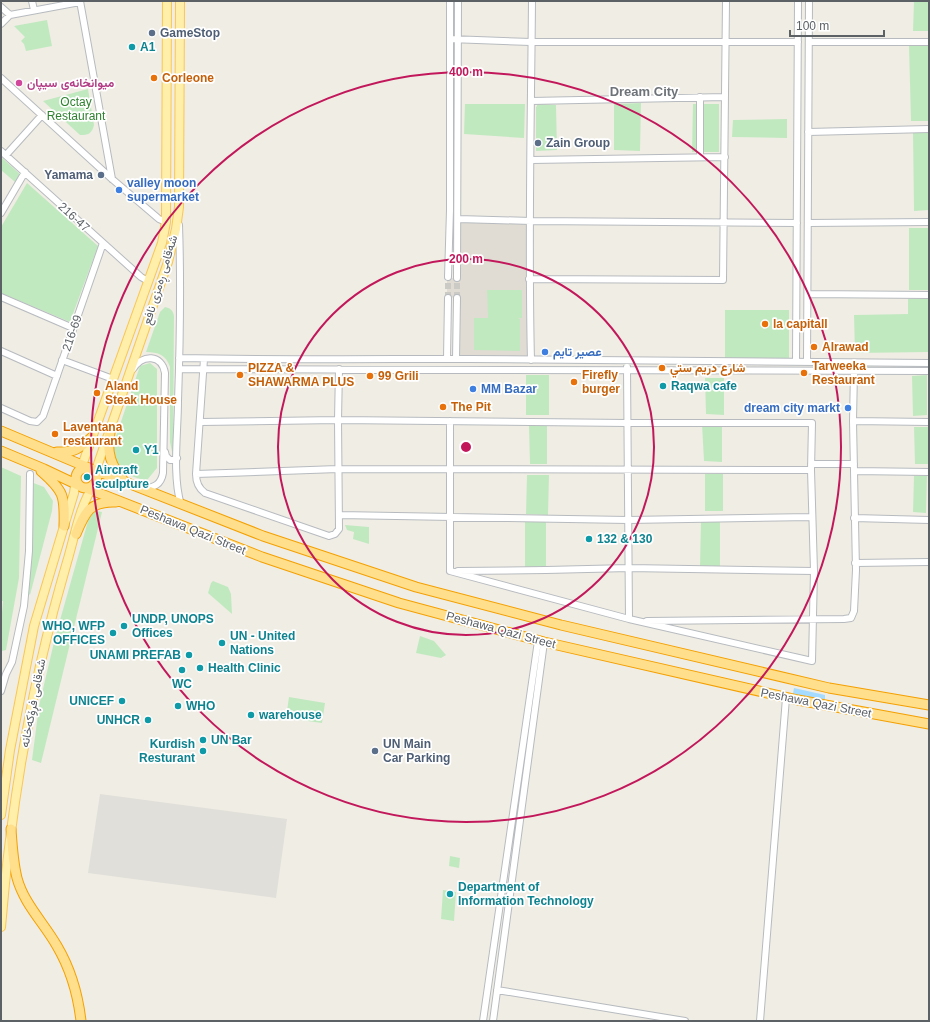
<svg xmlns="http://www.w3.org/2000/svg" width="930" height="1022" viewBox="0 0 930 1022" font-family="Helvetica,Vazirmatn,sans-serif">
<rect width="100%" height="100%" fill="#f0ede4"/>
<path fill="#e0dfd9" d="M 100,794 L 287,819 L 276,898 L 88,873 Z"/>
<path fill="#e0dcd3" d="M 458,219 L 531,221 L 531,360 L 456,359 L 457,298 L 447,297 L 447,278 L 457,278 Z"/>
<path fill="#c1e9c0" d="M 914,1 L 929,1 L 929,31 L 913,31 Z
M 47,20 L 52,46 L 26,51 L 24,44 L 21,41 L 25,37 L 14,26 Z
M 929,45 L 929,121 L 911,121 L 909,46 Z
M 88,89 L 94,125 C 92,134 88,135 80,135 L 43,101 Z
M 641,103 L 640,151 L 614,150 L 614,104 Z
M 465,104 L 525,104 L 524,138 L 464,134 Z
M 537,104 L 556,105 L 557,150 L 536,151 L 536,107 L 537,106 Z
M 693,104 L 719,104 L 719,152 L 692,152 Z
M 787,119 L 787,138 L 732,137 L 733,120 Z
M 913,133 L 929,133 L 929,210 L 914,211 Z
M 1,157 L 21,175 L 15,182 L 1,170 Z
M 27,183 L 98,246 L 70,322 L 1,293 L 1,227 Z
M 909,228 L 929,228 L 929,290 L 909,290 Z
M 487,290 L 522,290 L 522,318 L 518,318 L 520,319 L 520,351 L 474,350 L 474,318 L 488,318 Z
M 908,299 L 929,299 L 929,352 L 855,353 L 854,315 L 908,314 Z
M 165,307 C 170,308 173,310 174,316 L 173,456 L 170,442 L 170,367 C 166,355 158,352 146,352 L 160,312 Z
M 725,310 L 789,310 L 789,359 L 725,359 Z
M 150,363 L 157,369 L 157,468 L 147,480 C 128,478 110,466 113,445 L 140,366 Z
M 526,375 L 549,375 L 549,415 L 526,415 Z
M 927,375 L 927,415 L 913,416 L 912,376 Z
M 705,378 L 724,378 L 724,415 L 706,414 Z
M 702,424 L 722,426 L 722,462 L 704,461 Z
M 529,426 L 547,426 L 547,464 L 530,464 Z
M 914,427 L 928,427 L 928,464 L 915,464 Z
M 1,467 L 21,476 L 19,578 L 6,650 L 2,651 L 1,650 L 1,624 L 3,601 L 1,601 Z
M 705,474 L 723,474 L 723,511 L 705,511 Z
M 527,475 L 549,475 L 548,515 L 526,514 Z
M 914,476 L 927,476 L 926,513 L 913,512 Z
M 31,482 L 44,487 L 53,501 L 52,511 L 30,595 L 27,592 L 33,533 L 30,498 Z
M 96,511 L 102,512 L 41,763 L 32,760 L 39,706 L 55,638 L 88,521 L 92,514 Z
M 525,519 L 546,520 L 546,570 L 525,570 Z
M 701,521 L 720,522 L 720,566 L 700,566 Z
M 345,525 L 369,527 L 369,544 L 353,539 L 354,532 L 347,530 Z
M 213,581 L 228,587 L 231,594 L 232,614 L 208,593 L 211,583 Z
M 420,636 L 434,641 L 446,655 L 441,658 L 416,653 Z
M 289,697 L 325,703 L 322,723 L 286,718 Z
M 450,856 L 460,858 L 459,868 L 449,866 Z
M 443,890 L 456,892 L 454,921 L 441,919 Z"/>
<path fill="#a5dbff" d="M 794,688 L 825,695 L 825,700 L 793,694 Z"/>
<g fill="none" stroke-linecap="round" stroke-linejoin="round">
<path stroke="#cbcac4" stroke-width="6" stroke-dasharray="6 3" stroke-linecap="butt" d="M 448,298 L 448,277
M 457,298 L 457,278"/>
<defs>
<path id="minor" d="M 32,1 L 34,10
M 80,1 L 112,179
M 1,7 L 10,15
M 1,24 L 10,15 L 80,2
M 450,39 L 531,42 L 798,42
M 809,42 L 929,42
M 1,78 L 112,179 L 159,219 L 166,222
M 700,97 L 700,157
M 531,101 L 725,97
M 808,132 L 929,129
M 1,151 L 141,277 L 148,281
M 6,155 L 42,115
M 531,160 L 725,157
M 1,213 L 25,172
M 458,219 L 531,221 L 797,223
M 808,223 L 929,222
M 179,225 C 181,283 180,343 178,401 C 178,432 172,475 181,505
M 448,277 L 450,210 L 450,1
M 457,278 L 458,1
M 529,279 L 723,280 L 726,1
M 808,294 L 929,295
M 1,297 L 73,328
M 1,351 L 57,376
M 179,358 C 276,360 373,359 469,359 C 623,360 776,363 929,363
M 204,359 L 196,474 C 196,482 198,488 205,493 L 329,536 L 335,534 L 339,529 L 338,420 L 339,369
M 447,359 L 448,298
M 456,359 L 457,298
M 62,360 L 113,379
M 531,360 C 528,241 531,121 532,1
M 796,362 L 798,1
M 807,362 L 809,1
M 627,367 L 629,619
M 133,369 C 142,354 162,354 165,373 L 163,473 C 161,485 154,487 144,489
M 179,369 L 929,371
M 1,408 L 30,421 L 37,422 L 43,416 L 103,243
M 450,421 L 450,571
M 853,421 L 929,422
M 200,422 L 338,420 L 627,423 L 812,423 L 811,470 L 814,571 L 812,661 L 629,619 L 450,571
M 165,452 L 166,456 L 170,460 L 174,460 L 177,458
M 811,464 L 854,464
M 854,471 L 929,472
M 196,474 L 338,469 L 811,470
M 339,515 L 628,520 L 812,517
M 854,518 L 929,520
M 855,563 L 929,562
M 458,571 L 546,570 L 629,568 L 814,571
M 647,621 L 844,619 L 851,618 L 854,611 L 856,570 L 853,421 L 854,371
M 1,691 L 6,674 L 12,662 L 24,606 L 29,551 L 30,474
M 497,990 L 685,1021
M 483,1021 L 538,641
M 493,1021 L 544,642
M 760,1021 L 786,698"/>
<path id="major" d="M 78,472 L 84,460 L 162,243 L 166,222 L 167,1
M 97,479 L 98,464 L 168,262 L 176,229 L 179,207 L 180,1
M 1,815 L 10,750 L 34,626 L 74,493 L 76,479
M 1,927 C 11,804 32,680 67,562 C 74,539 80,504 94,485"/>
<path id="highway" d="M 1,431 L 89,468
M 110,433 C 106,452 111,466 124,481
M 1,451 L 44,469 L 80,486
M 57,452 C 75,453 80,448 92,437
M76 478a10 10 0 1 1 20 0a10 10 0 1 1-20 0Z
M 92,469 L 263,536 L 416,587 L 561,625 L 829,688 L 929,705
M 41,471 C 64,491 65,496 64,526
M 86,488 L 262,557 L 399,603 L 544,642 L 798,700 L 929,724
M 76,534 C 85,512 90,501 116,502
M 11,829 C 12,845 13,862 17,878 C 24,904 44,923 57,946 C 70,968 78,995 81,1021"/>
</defs>
<use href="#minor" stroke="#b7bbbf" stroke-width="8"/>
<use href="#major" stroke="#fac654" stroke-width="10"/>
<use href="#highway" stroke="#f4a000" stroke-width="11"/>
<use href="#minor" stroke="#fff" stroke-width="6"/>
<use href="#major" stroke="#ffefaa" stroke-width="8"/>
<use href="#highway" stroke="#ffde8c" stroke-width="9"/>
</g>
<g fill="none" stroke="#c2185b" stroke-width="2">
<circle cx="466" cy="447" r="188"/>
<circle cx="466" cy="447" r="375"/>
</g>
<g fill="#5c6f8a" stroke="#fff" stroke-width="1.5">
<circle cx="152" cy="33" r="4"/>
<circle cx="538" cy="143" r="4"/>
<circle cx="101" cy="175" r="4"/>
<circle cx="375" cy="751" r="4"/>
</g>
<g fill="#0f9aa8" stroke="#fff" stroke-width="1.5">
<circle cx="132" cy="47" r="4"/>
<circle cx="663" cy="386" r="4"/>
<circle cx="136" cy="450" r="4"/>
<circle cx="87" cy="477" r="4"/>
<circle cx="589" cy="539" r="4"/>
<circle cx="124" cy="626" r="4"/>
<circle cx="113" cy="633" r="4"/>
<circle cx="222" cy="643" r="4"/>
<circle cx="189" cy="655" r="4"/>
<circle cx="200" cy="668" r="4"/>
<circle cx="182" cy="670" r="4"/>
<circle cx="122" cy="701" r="4"/>
<circle cx="178" cy="706" r="4"/>
<circle cx="251" cy="715" r="4"/>
<circle cx="148" cy="720" r="4"/>
<circle cx="203" cy="740" r="4"/>
<circle cx="203" cy="751" r="4"/>
<circle cx="450" cy="894" r="4"/>
</g>
<g fill="#e8710a" stroke="#fff" stroke-width="1.5">
<circle cx="154" cy="78" r="4"/>
<circle cx="765" cy="324" r="4"/>
<circle cx="814" cy="347" r="4"/>
<circle cx="662" cy="368" r="4"/>
<circle cx="804" cy="373" r="4"/>
<circle cx="240" cy="375" r="4"/>
<circle cx="370" cy="376" r="4"/>
<circle cx="574" cy="382" r="4"/>
<circle cx="97" cy="393" r="4"/>
<circle cx="443" cy="407" r="4"/>
<circle cx="55" cy="434" r="4"/>
</g>
<circle fill="#d1479c" stroke="#fff" stroke-width="1.5" cx="19" cy="83" r="4"/>
<g fill="#3f7fe0" stroke="#fff" stroke-width="1.5">
<circle cx="119" cy="190" r="4"/>
<circle cx="545" cy="352" r="4"/>
<circle cx="473" cy="389" r="4"/>
<circle cx="848" cy="408" r="4"/>
</g>
<g text-anchor="middle" stroke-width="3.5" stroke-linejoin="round" paint-order="stroke">
<g font-size="12" font-weight="bold" fill="#4e5e75" stroke="#fff" text-anchor="start">
<text x="160" y="37">GameStop</text>
<text x="546" y="147">Zain Group</text>
<text x="93" y="179" text-anchor="end">Yamama</text>
<text x="383" y="748">UN Main<tspan x="383" dy="14">Car Parking</tspan></text>
</g>
<g font-size="12" font-weight="bold" fill="#0d838f" stroke="#fff" text-anchor="start">
<text x="140" y="51">A1</text>
<text x="671" y="390">Raqwa cafe</text>
<text x="144" y="454">Y1</text>
<text x="95" y="474">Aircraft<tspan x="95" dy="14">sculpture</tspan></text>
<text x="597" y="543">132 &amp; 130</text>
<text x="132" y="623">UNDP, UNOPS<tspan x="132" dy="14">Offices</tspan></text>
<text x="105" y="630" text-anchor="end">WHO, WFP<tspan x="105" dy="14">OFFICES</tspan></text>
<text x="230" y="640">UN - United<tspan x="230" dy="14">Nations</tspan></text>
<text x="181" y="659" text-anchor="end">UNAMI PREFAB</text>
<text x="208" y="672">Health Clinic</text>
<text x="182" y="688" text-anchor="middle">WC</text>
<text x="114" y="705" text-anchor="end">UNICEF</text>
<text x="186" y="710">WHO</text>
<text x="259" y="719">warehouse</text>
<text x="140" y="724" text-anchor="end">UNHCR</text>
<text x="211" y="744">UN Bar</text>
<text x="195" y="748" text-anchor="end">Kurdish<tspan x="195" dy="14">Resturant</tspan></text>
<text x="458" y="891">Department of<tspan x="458" dy="14">Information Technology</tspan></text>
</g>
<g font-size="12" font-weight="bold" fill="#c56008" stroke="#fff" text-anchor="start">
<text x="162" y="82">Corleone</text>
<text x="773" y="328">la capitall</text>
<text x="822" y="351">Alrawad</text>
<text x="812" y="370">Tarweeka<tspan x="812" dy="14">Restaurant</tspan></text>
<text x="248" y="372">PIZZA &amp;<tspan x="248" dy="14">SHAWARMA PLUS</tspan></text>
<text x="670" y="372">شارع دريم ستي</text>
<text x="582" y="379">Firefly<tspan x="582" dy="14">burger</tspan></text>
<text x="378" y="380">99 Grili</text>
<text x="105" y="390">Aland<tspan x="105" dy="14">Steak House</tspan></text>
<text x="451" y="411">The Pit</text>
<text x="63" y="431">Laventana<tspan x="63" dy="14">restaurant</tspan></text>
</g>
<g font-size="12" font-weight="bold" fill="#b23c85" stroke="#fff" text-anchor="start">
<text x="27" y="87">میوانخانەی سیپان</text>
</g>
<g font-size="12" fill="#2f8230" stroke="#fff">
<text x="76" y="106">Octay<tspan x="76" dy="14">Restaurant</tspan></text>
</g>
<g font-size="12" font-weight="bold" fill="#366cbe" stroke="#fff" text-anchor="start">
<text x="127" y="187">valley moon<tspan x="127" dy="14">supermarket</tspan></text>
<text x="553" y="356">عصير تايم</text>
<text x="481" y="393">MM Bazar</text>
<text x="840" y="412" text-anchor="end">dream city markt</text>
</g>
<g font-size="12" fill="#5c6166" stroke="#fff">
<text transform="translate(74 217) rotate(42)" y="4">216-47</text>
<text transform="translate(160 280) rotate(-73)" y="4">شەقامی ڕەمزی نافع</text>
<text transform="translate(72 333) rotate(-71)" y="4">216-69</text>
<text transform="translate(193 530) rotate(22)" y="4">Peshawa Qazi Street</text>
<text transform="translate(501 630) rotate(15)" y="4">Peshawa Qazi Street</text>
<text transform="translate(33 703) rotate(-79)" y="4">شەقامی فڕۆکەخانە</text>
<text transform="translate(816 703) rotate(11)" y="4">Peshawa Qazi Street</text>
</g>
<g font-size="13" font-weight="bold" fill="#6d7378" stroke="#fff">
<text x="644" y="96">Dream City</text>
</g>
</g>
<circle cx="466" cy="447" r="6" fill="#c2185b" stroke="#fff" stroke-width="2"/>
<g font-size="12" text-anchor="middle" font-weight="bold" fill="#c2185b" stroke="#fff" stroke-width="3.5" stroke-linejoin="round" paint-order="stroke">
<text x="466" y="76">400 m</text>
<text x="466" y="263">200 m</text>
</g>
<rect width="930" height="1022" fill="none" stroke="#5c6166" stroke-width="4"/>
<path d="M790 30v6h94v-6" fill="none" stroke="#5c6166" stroke-width="2"/>
<text x="796" y="30" font-size="12" fill="#5c6166" stroke="#ffffff" stroke-width="3" paint-order="stroke">100 m</text>
</svg>
